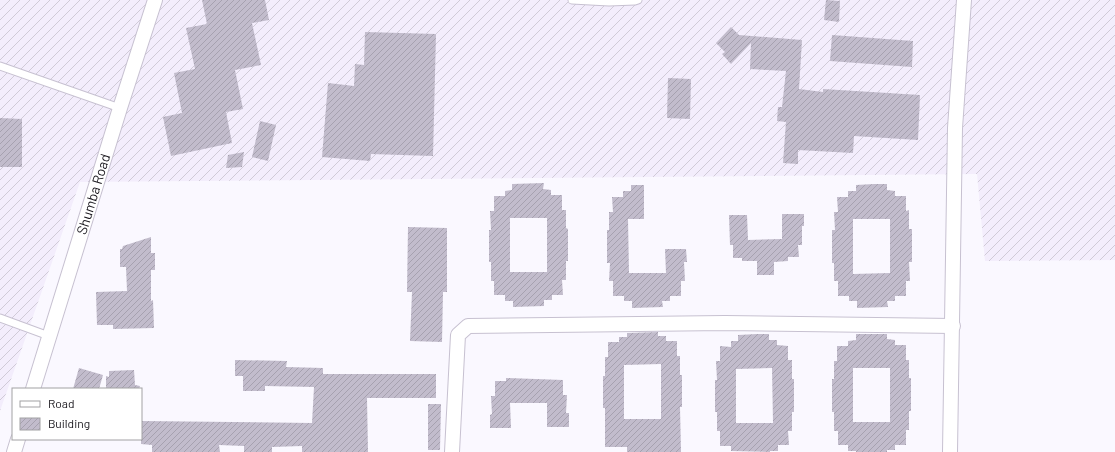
<svg xmlns="http://www.w3.org/2000/svg" width="1115" height="452" viewBox="0 0 1115 452" font-family="Barlow,sans-serif">
<defs>
<pattern id="industrial-furrows" width="10" height="10" patternUnits="userSpaceOnUse"><rect width="10" height="10" fill="#f3edfc"/><path d="M-1 1l2-2M0 10L10 0M9 11l2-2" fill="none" stroke="#d0cad7"/></pattern>
<pattern id="building-hatch" width="6" height="6" patternUnits="userSpaceOnUse"><rect width="6" height="6" fill="#c2bccc"/><path d="M-1 1l2-2M0 6l6-6M5 7l2-2" fill="none" stroke="#a6a1af"/></pattern>
</defs>
<rect width="100%" height="100%" fill="#faf8ff"/>
<path fill="url(#industrial-furrows)" d="M 0,0 L 1115,0 L 1115,260 L 985,261 L 977,174 L 80,182 L 0,411 Z"/>
<path fill="url(#building-hatch)" fill-rule="evenodd" d="M 202,0 L 265,0 L 269,20 L 252,23 L 261,65 L 235,70 L 243,109 L 226,112 L 232,143 L 171,156 L 163,117 L 182,113 L 174,73 L 195,69 L 186,28 L 207,24 Z
M 826,0 L 840,1 L 839,22 L 824,20 Z
M 731,27 L 739,35 L 802,40 L 799,89 L 823,92 L 823,89 L 920,95 L 918,140 L 854,136 L 853,153 L 798,150 L 798,164 L 783,163 L 786,122 L 777,121 L 778,107 L 782,107 L 786,71 L 750,69 L 751,43 L 731,64 L 722,54 L 725,52 L 716,43 Z
M 365,32 L 436,34 L 433,156 L 371,154 L 370,161 L 322,157 L 328,83 L 354,86 L 355,64 L 364,65 Z
M 832,35 L 913,41 L 912,67 L 830,61 Z
M 668,78 L 691,79 L 690,119 L 667,118 Z
M 0,118 L 22,119 L 22,167 L 0,167 Z
M 260,121 L 276,125 L 268,161 L 252,157 Z
M 244,152 L 242,167 L 226,168 L 228,155 Z
M 544,183 L 543,189 L 551,190 L 551,195 L 562,195 L 562,210 L 566,210 L 566,228 L 568,229 L 568,261 L 566,261 L 566,280 L 562,280 L 563,295 L 552,295 L 552,300 L 544,300 L 544,306 L 513,307 L 513,301 L 505,301 L 505,295 L 494,295 L 494,281 L 491,281 L 491,262 L 489,262 L 489,230 L 491,230 L 490,211 L 494,211 L 494,196 L 505,196 L 505,191 L 512,190 L 512,184 ZM 510,218 L 547,218 L 547,272 L 510,272 Z
M 874,184 L 887,184 L 887,190 L 895,191 L 895,196 L 906,196 L 906,211 L 909,210 L 909,229 L 912,229 L 912,262 L 909,262 L 910,281 L 906,281 L 906,296 L 895,296 L 895,301 L 887,301 L 888,307 L 857,308 L 857,301 L 849,301 L 849,296 L 838,296 L 838,281 L 834,281 L 834,263 L 832,263 L 832,230 L 835,230 L 834,212 L 838,212 L 837,197 L 848,197 L 848,191 L 856,191 L 856,185 ZM 853,219 L 890,219 L 890,273 L 853,274 Z
M 631,185 L 644,185 L 644,219 L 628,219 L 629,273 L 666,273 L 665,249 L 686,249 L 687,262 L 684,262 L 685,281 L 681,281 L 681,296 L 670,296 L 670,301 L 662,301 L 663,307 L 632,308 L 632,301 L 624,301 L 624,296 L 613,296 L 613,281 L 609,281 L 610,263 L 607,263 L 607,230 L 609,230 L 609,212 L 613,212 L 612,197 L 623,197 L 623,191 L 631,191 Z
M 782,214 L 804,214 L 804,226 L 802,226 L 802,245 L 798,245 L 799,257 L 788,257 L 788,261 L 774,262 L 774,275 L 757,275 L 757,261 L 742,261 L 742,258 L 733,258 L 733,245 L 730,245 L 729,215 L 747,215 L 748,240 L 782,239 Z
M 408,227 L 447,228 L 447,292 L 443,292 L 442,342 L 410,341 L 412,292 L 407,292 Z
M 151,237 L 151,253 L 155,253 L 155,270 L 151,270 L 151,301 L 153,300 L 154,328 L 113,329 L 113,325 L 97,325 L 96,292 L 127,291 L 126,267 L 120,267 L 120,249 L 122,249 L 123,246 Z
M 658,332 L 658,336 L 666,336 L 666,341 L 677,341 L 677,356 L 680,356 L 680,375 L 682,375 L 682,407 L 680,407 L 681,452 L 627,452 L 627,447 L 605,447 L 605,408 L 603,408 L 603,376 L 605,376 L 605,357 L 608,357 L 608,342 L 619,342 L 619,337 L 627,337 L 627,333 ZM 661,364 L 661,419 L 624,419 L 624,365 Z
M 757,334 L 769,334 L 769,340 L 777,340 L 777,345 L 788,346 L 788,360 L 792,360 L 792,379 L 794,379 L 794,412 L 792,412 L 792,431 L 788,431 L 789,445 L 778,445 L 778,451 L 770,451 L 770,452 L 731,451 L 731,446 L 720,446 L 720,431 L 717,431 L 717,412 L 715,412 L 715,380 L 717,380 L 716,361 L 720,361 L 720,346 L 731,347 L 731,341 L 738,341 L 738,335 ZM 772,368 L 773,423 L 736,423 L 736,369 Z
M 856,334 L 887,334 L 887,339 L 895,340 L 895,345 L 906,345 L 906,360 L 909,360 L 909,378 L 911,378 L 911,411 L 909,411 L 909,430 L 906,430 L 906,445 L 895,445 L 895,450 L 887,450 L 887,452 L 856,452 L 856,451 L 848,451 L 848,445 L 838,445 L 838,431 L 834,431 L 834,412 L 832,412 L 832,379 L 834,379 L 834,361 L 837,361 L 837,346 L 848,346 L 848,341 L 856,340 ZM 853,368 L 890,368 L 890,422 L 853,422 Z
M 235,360 L 287,361 L 286,367 L 323,368 L 323,374 L 436,374 L 436,398 L 367,398 L 368,452 L 302,452 L 302,446 L 272,447 L 272,452 L 244,452 L 244,446 L 219,445 L 220,452 L 152,452 L 152,445 L 141,444 L 141,421 L 312,423 L 314,387 L 265,386 L 265,391 L 243,391 L 243,376 L 235,376 Z
M 79,368 L 103,375 L 99,389 L 73,389 Z
M 134,370 L 135,385 L 140,386 L 139,389 L 106,389 L 106,376 L 109,377 L 109,371 Z
M 506,378 L 563,380 L 563,395 L 567,395 L 566,413 L 569,413 L 569,427 L 547,427 L 547,403 L 510,403 L 511,428 L 490,428 L 490,415 L 492,414 L 491,396 L 495,396 L 495,381 L 506,381 Z
M 428,404 L 441,404 L 440,450 L 428,450 Z"/>
<g fill="none" stroke-linecap="round" stroke-linejoin="round">
<defs>
<path id="service" d="M 572,0 L 609,2 L 635,1 L 638,0
M 0,66 L 120,108
M 0,318 L 49,336"/>
<g id="minor">
<path id="s1" d="M 33,389 L 120,108 L 155,0"/>
<path d="M 14,452 L 18,439"/>
<path d="M 452,452 L 458,335 L 468,326 L 725,323 L 953,326"/>
<path d="M 950,452 L 955,128 L 964,0"/>
</g>
</defs>
<use href="#service" stroke="#c7c1d1" stroke-width="9"/>
<use href="#minor" stroke="#c7c1d1" stroke-width="16"/>
<use href="#service" stroke="#fff" stroke-width="7"/>
<use href="#minor" stroke="#fff" stroke-width="14"/>
</g>
<g text-anchor="middle" stroke-width="3.5" stroke-linejoin="round" paint-order="stroke">
<g font-size="14" fill="#17151b" stroke="#fff">
<text dy="5" stroke="none"><textPath href="#s1" startOffset="204">Shumba Road</textPath></text>
</g>
</g>
<rect x="12" y="388" width="130" height="52" fill="#ffffff" stroke="#a2a1a4"/>
<rect x="20" y="401" width="20" height="6" fill="#ffffff" stroke="#a2a1a4"/>
<text x="48" y="408" font-size="12" fill="#17151b">Road</text>
<rect x="20" y="418" width="20" height="12" fill="url(#building-hatch)" stroke="#a2a1a4"/>
<text x="48" y="428" font-size="12" fill="#17151b">Building</text>
</svg>
